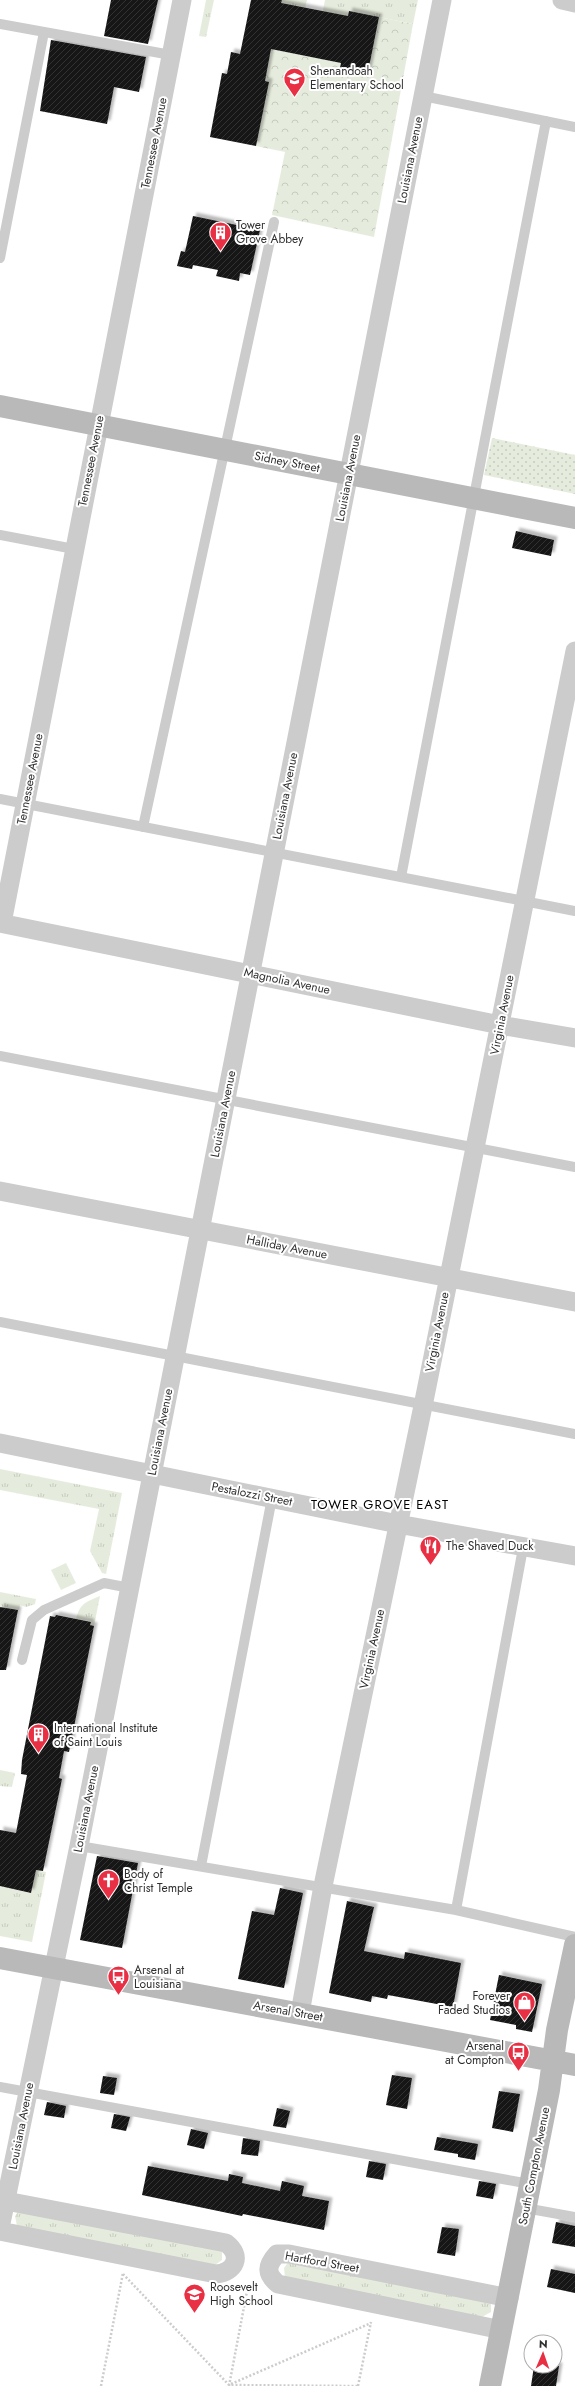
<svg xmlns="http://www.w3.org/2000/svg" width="575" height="2386" viewBox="0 0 575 2386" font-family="Jost,sans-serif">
<defs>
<pattern id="grass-tufts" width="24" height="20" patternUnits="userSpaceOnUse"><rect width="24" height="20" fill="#e6ecdd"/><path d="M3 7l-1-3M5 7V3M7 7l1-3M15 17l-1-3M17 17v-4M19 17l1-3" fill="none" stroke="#c6cbbe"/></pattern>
<pattern id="park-crowns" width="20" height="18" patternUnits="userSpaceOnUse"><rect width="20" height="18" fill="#e6ecdd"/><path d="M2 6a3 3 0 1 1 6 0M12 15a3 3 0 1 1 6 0" fill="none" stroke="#c6cbbe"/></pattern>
<pattern id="garden-dots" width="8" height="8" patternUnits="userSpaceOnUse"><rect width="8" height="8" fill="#e6ecdd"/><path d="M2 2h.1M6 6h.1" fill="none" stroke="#c6cbbe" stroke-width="1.8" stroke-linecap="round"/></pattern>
<pattern id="building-hatch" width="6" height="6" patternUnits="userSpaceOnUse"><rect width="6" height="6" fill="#161616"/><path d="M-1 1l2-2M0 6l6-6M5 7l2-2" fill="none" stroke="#303030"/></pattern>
<filter id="shadow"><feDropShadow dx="3.5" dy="-3.5" stdDeviation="1" flood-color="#0004"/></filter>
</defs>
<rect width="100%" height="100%" fill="#fff"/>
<path fill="url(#grass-tufts)" d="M 206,0 L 214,0 L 206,37 L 199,36 Z
M 281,0 L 307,0 L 304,12 L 281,8 Z
M 325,0 L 418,0 L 413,24 L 349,11 L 347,20 L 322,15 Z
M 0,1469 L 122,1493 L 106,1574 L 102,1573 L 90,1551 L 99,1509 L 0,1490 Z
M 66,1563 L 76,1583 L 61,1590 L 51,1570 Z
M 0,1592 L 36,1599 L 35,1604 L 26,1607 L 20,1605 L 19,1610 L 0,1607 Z
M 100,1596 L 94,1626 L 90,1625 L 91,1621 L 76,1619 C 80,1603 86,1602 100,1596 Z
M 0,1770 L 15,1773 L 12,1787 L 0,1786 Z
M 36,1870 L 46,1872 L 32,1942 L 0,1936 L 0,1886 L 31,1893 Z
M 18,2212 L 222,2251 L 222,2260 L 215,2265 L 17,2226 L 15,2216 Z
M 289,2261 L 491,2303 L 491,2312 L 482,2317 L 285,2277 L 284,2268 Z"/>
<path fill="url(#park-crowns)" d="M 379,17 L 413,24 L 374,237 L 272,215 L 285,152 L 256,146 L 269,82 L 265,81 L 271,49 L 341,63 L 339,72 L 367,77 Z"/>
<path fill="url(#garden-dots)" d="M 492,438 L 575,455 L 575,494 L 484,475 Z"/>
<path fill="url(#building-hatch)" filter="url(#shadow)" d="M 111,0 L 158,0 L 148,44 L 104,36 Z
M 251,0 L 282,0 L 281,3 L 348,16 L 349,11 L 379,17 L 367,77 L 339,72 L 341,63 L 271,49 L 265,81 L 269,82 L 256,146 L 210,137 L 222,73 L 227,74 L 231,52 L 240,54 Z
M 51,40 L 146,57 L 139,92 L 114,87 L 107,124 L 40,111 Z
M 193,216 L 260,230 L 250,275 L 240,273 L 239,281 L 216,276 L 218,270 L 193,265 L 192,269 L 177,266 L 181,251 L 185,252 Z
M 516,531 L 554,540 L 551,556 L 512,548 Z
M 0,1607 L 18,1610 L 6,1670 L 0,1670 Z
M 56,1615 L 91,1622 L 90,1625 L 94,1626 L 69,1752 L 64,1751 L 59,1778 L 62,1779 L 43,1871 L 36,1870 L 31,1893 L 0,1886 L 0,1830 L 16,1833 L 27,1775 L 21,1774 L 22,1760 L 50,1616 L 55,1617 Z
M 97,1856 L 138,1863 L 122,1948 L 80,1940 Z
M 280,1888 L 303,1893 L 284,1988 L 238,1979 L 252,1911 L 274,1915 Z
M 347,1901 L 374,1907 L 364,1951 L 404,1959 L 405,1952 L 461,1963 L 453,2007 L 388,1995 L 387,1999 L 372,1996 L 371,2002 L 329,1993 Z
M 499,1975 L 542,1984 L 532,2032 L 516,2029 L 516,2025 L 490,2020 Z
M 392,2075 L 412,2078 L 407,2109 L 386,2105 Z
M 103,2076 L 117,2078 L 114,2095 L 100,2093 Z
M 499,2091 L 520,2094 L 513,2132 L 492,2128 Z
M 47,2102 L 66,2106 L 64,2118 L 44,2115 Z
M 277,2108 L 290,2111 L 286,2128 L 273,2126 Z
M 114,2114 L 130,2117 L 126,2131 L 111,2128 Z
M 191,2129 L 208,2133 L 204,2149 L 187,2145 Z
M 437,2137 L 478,2144 L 475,2160 L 458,2157 L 458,2154 L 434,2150 Z
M 243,2138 L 260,2141 L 258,2156 L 241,2154 Z
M 369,2161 L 386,2164 L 383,2180 L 366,2177 Z
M 148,2166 L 228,2181 L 229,2174 L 243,2177 L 242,2183 L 280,2191 L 282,2181 L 304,2186 L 302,2196 L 329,2201 L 324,2230 L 243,2214 L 242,2216 L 142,2195 Z
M 479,2181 L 496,2184 L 493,2199 L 476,2196 Z
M 556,2222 L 575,2226 L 575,2247 L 552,2243 Z
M 442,2227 L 459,2229 L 455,2256 L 437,2253 Z
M 551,2269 L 575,2274 L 575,2293 L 547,2287 Z
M 534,2366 L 559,2366 L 556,2386 L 531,2386 Z"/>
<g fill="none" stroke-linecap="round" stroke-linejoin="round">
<path stroke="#ccc" stroke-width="2.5" stroke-dasharray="2 2" stroke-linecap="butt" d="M 123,2274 L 229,2385 L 357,2386
M 231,2384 L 371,2323
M 101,2386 L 123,2273
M 229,2386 L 247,2291
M 358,2386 L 371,2322"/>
<path stroke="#ccc" stroke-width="10" d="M 0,24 L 171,55
M 423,96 L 575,127
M 0,258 L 44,32
M 0,535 L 74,549
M 0,799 L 575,911
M 143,827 L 274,222
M 401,877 L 546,121
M 0,1056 L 575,1167
M 0,1322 L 575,1434
M 22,1660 L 32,1620 L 44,1610 L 104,1583 L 130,1588
M 79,1846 L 456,1910 L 575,1937
M 201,1866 L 272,1498
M 456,1910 L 523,1548
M 0,2087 L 530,2184
M 525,2208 L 575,2217"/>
<path stroke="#ccc" stroke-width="19" d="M 562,0 L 575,3
M 0,923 L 500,1025 L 575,1038
M 2,923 L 182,0
M 0,1191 L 575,1302
M 0,1443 L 398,1524 L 575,1556
M 300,2013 L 323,1886 L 423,1406 L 575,651
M 0,2228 L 79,1846 L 442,0
M 0,2231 L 216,2274 C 235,2272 243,2256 226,2243 L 6,2201
M 502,2330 L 278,2284 C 266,2274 266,2266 277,2254 L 289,2254 L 509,2298"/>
<path stroke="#b9b9b9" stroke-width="22" d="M 0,406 L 575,518
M 0,1958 L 575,2065
M 490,2386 L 549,2090 L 557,2030 L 575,1945"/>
</g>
<defs>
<symbol id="school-pin" viewBox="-11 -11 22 30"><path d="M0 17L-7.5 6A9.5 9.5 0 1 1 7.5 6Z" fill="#e82f43" stroke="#fff"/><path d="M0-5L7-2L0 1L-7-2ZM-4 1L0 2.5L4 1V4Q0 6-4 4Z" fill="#fff"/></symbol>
<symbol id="building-pin" viewBox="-11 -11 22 30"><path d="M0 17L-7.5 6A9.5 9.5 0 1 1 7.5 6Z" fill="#e82f43" stroke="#fff"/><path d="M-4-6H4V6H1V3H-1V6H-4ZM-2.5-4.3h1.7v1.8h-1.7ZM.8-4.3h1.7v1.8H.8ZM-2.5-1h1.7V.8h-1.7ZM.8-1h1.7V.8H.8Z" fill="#fff"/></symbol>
<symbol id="restaurant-pin" viewBox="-11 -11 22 30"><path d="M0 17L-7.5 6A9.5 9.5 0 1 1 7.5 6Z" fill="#e82f43" stroke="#fff"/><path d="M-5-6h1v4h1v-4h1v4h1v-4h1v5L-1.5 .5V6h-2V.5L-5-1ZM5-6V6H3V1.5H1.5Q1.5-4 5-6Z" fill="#fff"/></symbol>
<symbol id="church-pin" viewBox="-11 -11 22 30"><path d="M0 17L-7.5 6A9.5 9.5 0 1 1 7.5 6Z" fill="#e82f43" stroke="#fff"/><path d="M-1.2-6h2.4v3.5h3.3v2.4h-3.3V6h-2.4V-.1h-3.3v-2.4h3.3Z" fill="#fff"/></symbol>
<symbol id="bus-pin" viewBox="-11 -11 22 30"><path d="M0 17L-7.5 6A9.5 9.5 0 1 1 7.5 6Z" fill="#e82f43" stroke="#fff"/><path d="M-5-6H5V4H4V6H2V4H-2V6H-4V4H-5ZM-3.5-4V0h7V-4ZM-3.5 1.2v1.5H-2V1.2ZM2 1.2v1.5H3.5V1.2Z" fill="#fff"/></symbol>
<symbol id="shop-pin" viewBox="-11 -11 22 30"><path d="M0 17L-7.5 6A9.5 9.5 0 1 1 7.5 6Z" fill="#e82f43" stroke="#fff"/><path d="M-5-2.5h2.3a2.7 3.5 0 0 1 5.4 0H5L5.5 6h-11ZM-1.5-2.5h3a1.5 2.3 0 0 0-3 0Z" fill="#fff"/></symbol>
</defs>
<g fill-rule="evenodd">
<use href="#school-pin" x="282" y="66" width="25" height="34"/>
<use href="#building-pin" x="208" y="220" width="25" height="34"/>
<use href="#restaurant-pin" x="418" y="1534" width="25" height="34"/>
<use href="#building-pin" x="26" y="1722" width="25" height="34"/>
<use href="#church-pin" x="96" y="1868" width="25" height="34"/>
<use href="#bus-pin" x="106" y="1964" width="25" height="34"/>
<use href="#shop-pin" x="512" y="1990" width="25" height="34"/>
<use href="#bus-pin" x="506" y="2040" width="25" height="34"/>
<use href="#school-pin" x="182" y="2282" width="25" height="34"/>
</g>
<g text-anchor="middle" stroke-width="4" stroke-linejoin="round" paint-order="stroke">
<g font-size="12" fill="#2f2f2f" stroke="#fff" text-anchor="start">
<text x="310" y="75">Shenandoah<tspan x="310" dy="14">Elementary School</tspan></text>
<text x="236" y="229">Tower<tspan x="236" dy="14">Grove Abbey</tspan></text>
<text x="446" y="1550">The Shaved Duck</text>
<text x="54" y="1732">International Institute<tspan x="54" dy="14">of Saint Louis</tspan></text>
<text x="124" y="1878">Body of<tspan x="124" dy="14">Christ Temple</tspan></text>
<text x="134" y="1974">Arsenal at<tspan x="134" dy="14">Louisiana</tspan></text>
<text x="510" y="2000" text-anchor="end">Forever<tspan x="510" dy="14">Faded Studios</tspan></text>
<text x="504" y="2050" text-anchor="end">Arsenal<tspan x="504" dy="14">at Compton</tspan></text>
<text x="210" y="2291">Roosevelt<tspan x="210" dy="14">High School</tspan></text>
</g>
<g font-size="12" fill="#2f2f2f" stroke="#fff">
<text transform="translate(154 143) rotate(-79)" y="4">Tennessee Avenue</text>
<text transform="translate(410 160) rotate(-79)" y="4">Louisiana Avenue</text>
<text transform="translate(91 461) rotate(-79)" y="4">Tennessee Avenue</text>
<text transform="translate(287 462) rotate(11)" y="4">Sidney Street</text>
<text transform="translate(348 478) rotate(-79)" y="4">Louisiana Avenue</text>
<text transform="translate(30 779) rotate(-79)" y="4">Tennessee Avenue</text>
<text transform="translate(285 796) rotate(-79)" y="4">Louisiana Avenue</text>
<text transform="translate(287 981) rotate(12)" y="4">Magnolia Avenue</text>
<text transform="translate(502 1015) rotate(-79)" y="4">Virginia Avenue</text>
<text transform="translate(223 1114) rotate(-79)" y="4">Louisiana Avenue</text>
<text transform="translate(287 1247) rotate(11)" y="4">Halliday Avenue</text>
<text transform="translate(437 1332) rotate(-79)" y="4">Virginia Avenue</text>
<text transform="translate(160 1432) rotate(-79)" y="4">Louisiana Avenue</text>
<text transform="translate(252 1494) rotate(11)" y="4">Pestalozzi Street</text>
<text transform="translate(372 1649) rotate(-78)" y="4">Virginia Avenue</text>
<text transform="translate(86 1809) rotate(-79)" y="4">Louisiana Avenue</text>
<text transform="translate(288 2011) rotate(10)" y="4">Arsenal Street</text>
<text transform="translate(21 2126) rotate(-79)" y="4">Louisiana Avenue</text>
<text transform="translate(534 2166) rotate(-79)" y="4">South Compton Avenue</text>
<text transform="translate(322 2262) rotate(10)" y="4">Hartford Street</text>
</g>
<g font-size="13" letter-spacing="1" fill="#000" stroke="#fff">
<text x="380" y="1509">TOWER GROVE EAST</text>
</g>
</g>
<g transform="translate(543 2354) rotate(2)"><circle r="19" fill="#ffffff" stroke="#acacac"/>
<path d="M0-3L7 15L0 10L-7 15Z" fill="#e82f43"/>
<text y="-6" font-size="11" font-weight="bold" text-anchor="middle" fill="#2f2f2f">N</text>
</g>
</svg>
